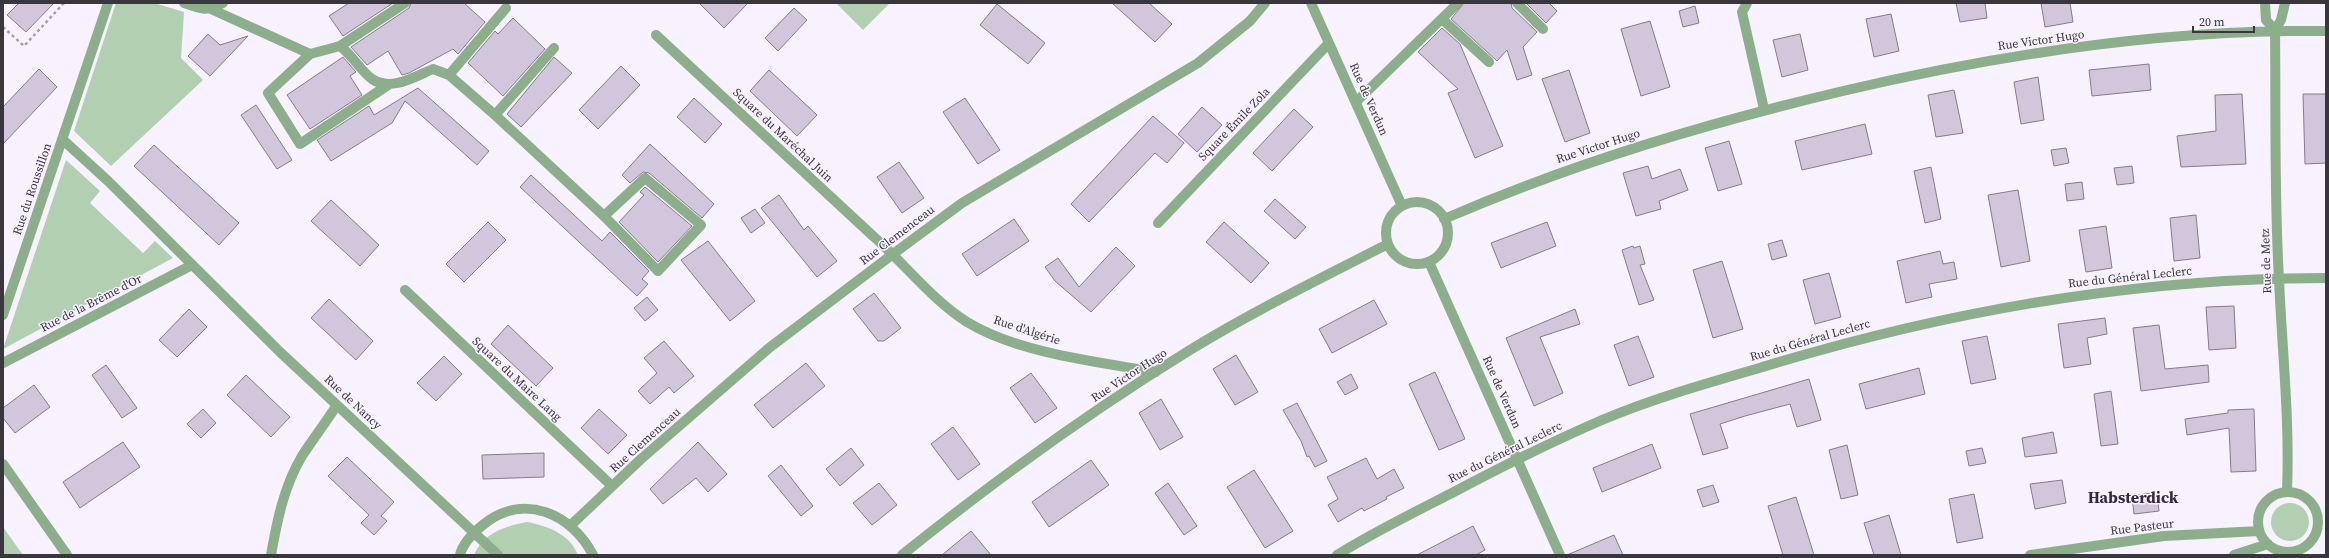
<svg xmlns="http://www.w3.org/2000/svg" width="2329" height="558" viewBox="0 0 2329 558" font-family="'Source Serif 4',serif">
<rect width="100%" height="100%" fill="#f8f1ff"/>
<path fill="#b2d0b1" d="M 116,3 L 154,3 L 184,12 L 181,58 L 203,80 L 111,166 L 74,131 Z
M 836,3 L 890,3 L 863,30 Z
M 66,160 L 100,191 L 90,203 L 143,253 L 155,241 L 173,258 L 3,349 Z
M2271 522a19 19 0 1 1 38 0a19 19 0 1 1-38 0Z
M 527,522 C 548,526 570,534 578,555 L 474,555 C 483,533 506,526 527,522 Z
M 3,527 L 23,555 L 3,555 Z"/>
<path fill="#d2c6dc" stroke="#857b8e" d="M 19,3 L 54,3 L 26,32 L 7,15 Z
M 349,3 L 393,3 L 343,36 L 329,16 Z
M 411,3 L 464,3 L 485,22 L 458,54 L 453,49 L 409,73 L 402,75 L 388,51 L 367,65 L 351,47 L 409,8 Z
M 699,3 L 748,3 L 724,28 Z
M 1112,3 L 1149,3 L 1172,24 L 1155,42 Z
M 1464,3 L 1511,3 L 1512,8 L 1537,32 L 1523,47 L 1532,75 L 1517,80 L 1507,50 L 1497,61 L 1451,19 Z
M 1526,3 L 1549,3 L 1557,11 L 1546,23 Z
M 1956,3 L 1985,3 L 1987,18 L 1960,22 Z
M 2041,3 L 2070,3 L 2073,22 L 2045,27 Z
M 997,4 L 1045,43 L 1028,64 L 980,25 Z
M 1695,6 L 1699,23 L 1683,27 L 1679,11 Z
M 794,8 L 807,20 L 778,51 L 765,38 Z
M 1891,14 L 1899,51 L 1874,57 L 1866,19 Z
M 513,18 L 545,49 L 503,96 L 468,63 L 495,31 L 498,34 Z
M 1650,21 L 1670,87 L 1641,96 L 1621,29 Z
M 1442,28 L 1460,44 L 1503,146 L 1475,158 L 1448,93 L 1458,89 L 1418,52 Z
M 208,34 L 220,45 L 248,36 L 210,76 L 188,56 Z
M 1800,34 L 1808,70 L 1782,77 L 1773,40 Z
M 343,57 L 356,72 L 350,76 L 362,95 L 310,129 L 287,95 Z
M 554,57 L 572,73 L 521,127 L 507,114 Z
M 2149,64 L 2151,90 L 2092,96 L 2089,70 Z
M 621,66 L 640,85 L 598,129 L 579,110 Z
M 39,69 L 57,87 L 3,144 L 3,107 Z
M 769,70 L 817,115 L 797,136 L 750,91 Z
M 1569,70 L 1590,133 L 1565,142 L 1542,79 Z
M 2038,77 L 2044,120 L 2021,124 L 2014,82 Z
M 418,88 L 489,151 L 477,165 L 405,101 L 392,123 L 331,161 L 317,140 L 369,106 L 374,115 Z
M 1954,90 L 1963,133 L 1936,137 L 1928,95 Z
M 2242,94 L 2246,164 L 2181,167 L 2177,136 L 2216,131 L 2215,95 Z
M 2303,94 L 2326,94 L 2326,163 L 2305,164 Z
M 694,98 L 722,124 L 705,143 L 677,117 Z
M 965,98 L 1000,150 L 978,164 L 943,112 Z
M 256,105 L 292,160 L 277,169 L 241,115 Z
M 1202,107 L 1222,125 L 1197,152 L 1178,134 Z
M 1294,109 L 1313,127 L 1272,171 L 1253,153 Z
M 1153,116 L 1184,143 L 1167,163 L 1155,153 L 1089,222 L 1071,204 Z
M 1865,124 L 1872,154 L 1802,170 L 1795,141 Z
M 1729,141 L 1742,184 L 1718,191 L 1705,148 Z
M 650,144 L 714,204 L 702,218 L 649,173 L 643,172 L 630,183 L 622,175 Z
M 154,145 L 239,223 L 219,245 L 134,166 Z
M 2066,148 L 2069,163 L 2054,166 L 2051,150 Z
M 899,162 L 924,198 L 902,213 L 877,177 Z
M 1648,166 L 1652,179 L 1680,169 L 1688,190 L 1659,201 L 1661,209 L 1636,216 L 1623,173 Z
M 2132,166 L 2134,183 L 2117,185 L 2114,168 Z
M 1931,167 L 1941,219 L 1925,223 L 1914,171 Z
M 531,175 L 602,241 L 610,232 L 649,271 L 642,279 L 648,284 L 637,296 L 520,187 Z
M 2082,182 L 2084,199 L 2067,201 L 2065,184 Z
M 645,187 L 692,226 L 658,262 L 619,222 L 644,195 L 640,192 Z
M 2018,190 L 2030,261 L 2001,267 L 1988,195 Z
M 779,195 L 804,230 L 808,226 L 837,261 L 817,277 L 761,208 Z
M 1275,199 L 1306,227 L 1295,239 L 1264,211 Z
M 331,200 L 379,245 L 360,266 L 311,221 Z
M 755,209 L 765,223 L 751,233 L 741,218 Z
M 2196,215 L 2200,258 L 2174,261 L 2170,218 Z
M 1014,219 L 1029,241 L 977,276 L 962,254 Z
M 488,222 L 506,240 L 464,282 L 446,264 Z
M 1224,222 L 1269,263 L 1251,283 L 1206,242 Z
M 1547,222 L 1556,246 L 1501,268 L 1491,243 Z
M 2106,226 L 2112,268 L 2086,272 L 2079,230 Z
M 1782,240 L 1787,256 L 1772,260 L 1768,244 Z
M 708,241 L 755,301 L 730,321 L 681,260 Z
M 1633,246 L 1634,248 L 1640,246 L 1645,264 L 1640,265 L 1654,300 L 1639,305 L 1622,250 Z
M 1116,247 L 1135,266 L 1091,312 L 1055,281 L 1045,267 L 1058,258 L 1079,287 Z
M 1940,251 L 1943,264 L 1954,262 L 1957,279 L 1929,284 L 1932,297 L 1906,303 L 1897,261 Z
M 1722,261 L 1743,329 L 1713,338 L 1693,270 Z
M 1829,273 L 1841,317 L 1815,324 L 1803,280 Z
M 874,293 L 901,328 L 884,341 L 878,341 L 853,309 Z
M 647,297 L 658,310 L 645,321 L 634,308 Z
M 329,299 L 373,341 L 356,360 L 311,318 Z
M 1374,300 L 1387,324 L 1332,353 L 1319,329 Z
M 2234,306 L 2236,348 L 2209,350 L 2206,307 Z
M 189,309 L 207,327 L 177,357 L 159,340 Z
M 1575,309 L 1580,324 L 1540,337 L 1563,393 L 1534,406 L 1506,338 Z
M 2105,318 L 2107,334 L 2087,338 L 2091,364 L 2064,368 L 2058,324 Z
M 508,325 L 553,368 L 536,386 L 491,344 Z
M 2159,325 L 2165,369 L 2208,365 L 2209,382 L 2141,391 L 2133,328 Z
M 1638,336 L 1654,377 L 1629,386 L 1614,345 Z
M 1987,336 L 1996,379 L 1971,384 L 1962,341 Z
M 664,341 L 694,376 L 674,393 L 669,387 L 650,404 L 638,391 L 657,373 L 644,358 Z
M 1236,355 L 1258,392 L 1235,405 L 1213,369 Z
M 444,356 L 462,374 L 436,401 L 417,383 Z
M 806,363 L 825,386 L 773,428 L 754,405 Z
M 106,365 L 137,408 L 122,418 L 92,375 Z
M 1919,368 L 1925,394 L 1866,409 L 1859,384 Z
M 1435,372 L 1465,439 L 1439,450 L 1409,384 Z
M 1031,373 L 1057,408 L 1035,423 L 1010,388 Z
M 1351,374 L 1358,388 L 1345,395 L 1337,382 Z
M 246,375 L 290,417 L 271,437 L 227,395 Z
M 1809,379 L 1821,420 L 1797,427 L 1790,404 L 1745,416 L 1720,424 L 1728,448 L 1703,455 L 1690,414 Z
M 34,385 L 50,407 L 15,433 L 3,418 L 3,408 Z
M 2111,391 L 2118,444 L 2101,446 L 2094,394 Z
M 1161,399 L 1183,437 L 1160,450 L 1139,413 Z
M 1297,403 L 1327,461 L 1315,467 L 1309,456 L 1307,457 L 1301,441 L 1283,410 Z
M 203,409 L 216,423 L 201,438 L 187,424 Z
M 599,409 L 627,435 L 608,454 L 581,428 Z
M 2254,409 L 2256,471 L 2231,472 L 2229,428 L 2187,435 L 2185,419 L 2228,413 L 2228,410 Z
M 953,427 L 980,464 L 958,480 L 931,444 Z
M 2053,432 L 2057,453 L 2025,457 L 2022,438 Z
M 123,442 L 140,467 L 80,508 L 63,482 Z
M 698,442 L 727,474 L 708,492 L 696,478 L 663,504 L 650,489 Z
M 1652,444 L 1661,468 L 1602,492 L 1593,468 Z
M 1847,445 L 1858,495 L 1841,499 L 1829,450 Z
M 851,448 L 864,465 L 840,486 L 826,469 Z
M 1982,448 L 1986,463 L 1969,466 L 1966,451 Z
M 544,453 L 544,477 L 483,479 L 482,455 Z
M 347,457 L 394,502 L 381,516 L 387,521 L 374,535 L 361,523 L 369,515 L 328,476 Z
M 1366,458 L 1377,479 L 1394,469 L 1404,488 L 1386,497 L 1387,499 L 1364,511 L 1362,508 L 1338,522 L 1328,505 L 1338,499 L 1327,477 Z
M 1091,460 L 1109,485 L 1049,527 L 1032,502 Z
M 781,465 L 813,506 L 801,516 L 768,476 Z
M 1254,470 L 1293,531 L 1265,548 L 1227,487 Z
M 2062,480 L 2066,503 L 2035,509 L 2030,484 Z
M 879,483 L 897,505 L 872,525 L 853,503 Z
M 1168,483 L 1197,526 L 1184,535 L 1155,493 Z
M 1713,485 L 1719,502 L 1703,507 L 1697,490 Z
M 2157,492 L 2159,511 L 2134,514 L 2132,496 Z
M 1974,494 L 1983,538 L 1957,543 L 1949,499 Z
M 1796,497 L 1814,555 L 1783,555 L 1768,506 Z
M 1889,515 L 1901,555 L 1874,555 L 1864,523 Z
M 1473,526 L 1485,550 L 1476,555 L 1417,555 Z
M 971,531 L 991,555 L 942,555 Z
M 1614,535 L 1623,555 L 1567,555 Z"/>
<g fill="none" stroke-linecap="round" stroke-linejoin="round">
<path stroke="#a49faa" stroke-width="2.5" stroke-dasharray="3 3" stroke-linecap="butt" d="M 3,27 L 24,46 L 64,3"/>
<path stroke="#8dae8b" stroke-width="10" d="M 184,3 C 200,9 207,12 223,3
M 1517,3 L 1543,29
M 211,9 L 310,54 L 340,46 C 353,56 361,71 372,79 C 391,92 416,76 433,69 L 449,75 L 495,115 L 604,216 L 645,178 L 701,225 L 658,271 L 604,216
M 1442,19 L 1489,62
M 340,46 L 405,3
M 310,54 L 268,93 L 300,144 L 388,85
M 449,75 L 506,8
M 1356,102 L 1458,3
M 495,115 L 554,48"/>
<path stroke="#8dae8b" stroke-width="10" d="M 1311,3 L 1402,206
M 1747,3 L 1742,12 L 1764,109
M 2265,3 L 2266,20 L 2275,30
M 2285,3 L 2281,20 L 2275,30 C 2276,113 2274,196 2279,279 C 2282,350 2290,420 2287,491
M 656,35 C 728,102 801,169 873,236 C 905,264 931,299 967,322 C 1018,353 1097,362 1156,372
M 62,139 L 108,181 L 280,352 L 498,555
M1386 233a31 31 0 1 1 62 0a31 31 0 1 1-62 0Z
M 1444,219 C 1573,163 1707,123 1843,91 C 2001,54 2164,29 2326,31
M 1158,223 L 1329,43
M 1429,262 L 1560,555
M 405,290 L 612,486
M 3,315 L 108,3
M 3,363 L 192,265
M 3,464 L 67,555
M2258 522a30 30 0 1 1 60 0a30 30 0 1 1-60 0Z
M 571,525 L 641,459 L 769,348 L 893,254 L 962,203 L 1198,63 L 1250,21 L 1265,3
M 271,555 C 277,521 284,486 302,456 C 313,439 326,422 337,405
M 460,555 C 463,542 474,532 484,524 C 524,492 572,514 593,555
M 902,555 C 994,481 1089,412 1190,350 C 1254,311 1321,278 1388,244
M 1337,555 C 1374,532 1413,513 1452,493 C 1501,467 1551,442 1602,420 C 1652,399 1704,384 1756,369 C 1941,312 2132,278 2326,278
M 2030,555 L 2164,536 L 2259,531
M 2234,555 L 2268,544"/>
</g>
<g text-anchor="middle" stroke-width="3" stroke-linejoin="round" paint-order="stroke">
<g font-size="12" fill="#3a363e" stroke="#f8f1ff">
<text transform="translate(2041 40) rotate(-8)" y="4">Rue Victor Hugo</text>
<text transform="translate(1369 99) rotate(66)" y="4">Rue de Verdun</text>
<text transform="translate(1234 124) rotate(-46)" y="4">Square Émile Zola</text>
<text transform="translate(783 135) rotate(43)" y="4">Square du Maréchal Juin</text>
<text transform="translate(1598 146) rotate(-18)" y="4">Rue Victor Hugo</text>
<text transform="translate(32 189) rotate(-71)" y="4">Rue du Roussillon</text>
<text transform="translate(897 235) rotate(-37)" y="4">Rue Clemenceau</text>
<text transform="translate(2266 261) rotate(-92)" y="4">Rue de Metz</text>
<text transform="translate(2130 277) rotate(-6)" y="4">Rue du Général Leclerc</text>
<text transform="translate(91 303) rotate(-27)" y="4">Rue de la Brême d'Or</text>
<text transform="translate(1027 330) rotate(18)" y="4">Rue d'Algérie</text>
<text transform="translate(1810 340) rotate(-16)" y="4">Rue du Général Leclerc</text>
<text transform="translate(1129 375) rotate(-33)" y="4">Rue Victor Hugo</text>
<text transform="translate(517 379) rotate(43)" y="4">Square du Maire Lang</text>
<text transform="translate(1502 392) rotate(66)" y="4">Rue de Verdun</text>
<text transform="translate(353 402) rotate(43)" y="4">Rue de Nancy</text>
<text transform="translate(645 440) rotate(-42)" y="4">Rue Clemenceau</text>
<text transform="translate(1505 452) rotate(-26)" y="4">Rue du Général Leclerc</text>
<text transform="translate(2142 527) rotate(-7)" y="4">Rue Pasteur</text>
</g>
<g font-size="16" font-weight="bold" fill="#322939" stroke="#f8f1ff">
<text x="2133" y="503">Habsterdick</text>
</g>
</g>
<rect width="2329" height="558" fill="none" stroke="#3a363e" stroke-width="8"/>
<path d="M2193 26v6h61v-6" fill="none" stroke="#3a363e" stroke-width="2"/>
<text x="2199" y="26" font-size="12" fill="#3a363e" stroke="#f8f1ff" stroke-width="3" paint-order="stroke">20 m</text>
</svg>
